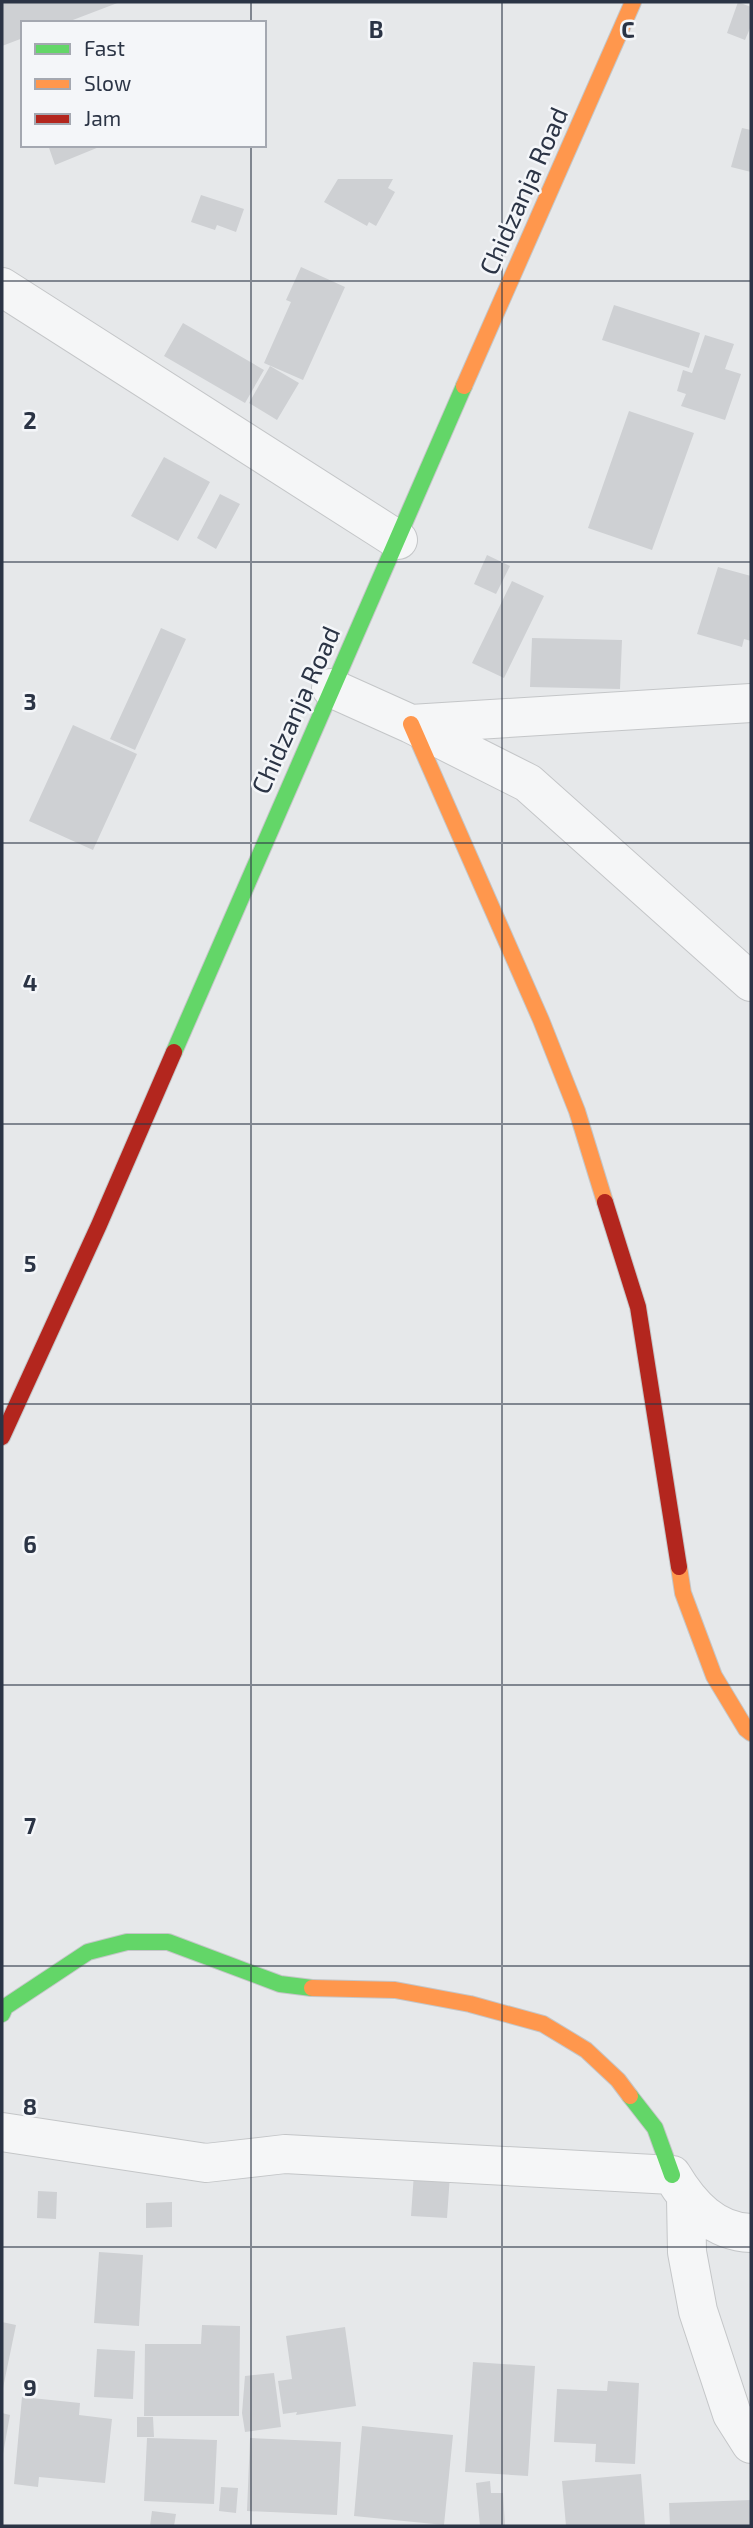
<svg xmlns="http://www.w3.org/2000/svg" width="753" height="2528" viewBox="0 0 753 2528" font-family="'Exo 2',sans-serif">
<rect width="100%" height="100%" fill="#e6e8ea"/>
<path fill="#ced0d3" d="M 2,2 L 120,2 L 65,23 L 23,23 L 23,38 L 2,46 Z
M 738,2 L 751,7 L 751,26 L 745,40 L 727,33 Z
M 742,128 L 751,130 L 751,172 L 731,167 Z
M 48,145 L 104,145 L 55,165 Z
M 338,179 L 393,179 L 388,188 L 395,192 L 376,226 L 369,222 L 367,226 L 324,202 Z
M 201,195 L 244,209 L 236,232 L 217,225 L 215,230 L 191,222 Z
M 301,267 L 345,287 L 303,380 L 264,363 L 291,302 L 286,300 Z
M 614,305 L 700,333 L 689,368 L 602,340 Z
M 183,323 L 264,370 L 245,403 L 164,356 Z
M 705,335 L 734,344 L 725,369 L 741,374 L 725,420 L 681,406 L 686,394 L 677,391 L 683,370 L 692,373 Z
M 270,366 L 299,383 L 277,420 L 249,403 Z
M 629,411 L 694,433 L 652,550 L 588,528 Z
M 164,457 L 210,482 L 178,541 L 131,516 Z
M 220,494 L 240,504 L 216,549 L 197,538 Z
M 487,555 L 510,566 L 496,594 L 474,584 Z
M 718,567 L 751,576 L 751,641 L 744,639 L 742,647 L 697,634 Z
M 512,581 L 544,596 L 504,678 L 472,663 Z
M 161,628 L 186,639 L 135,750 L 110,739 Z
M 532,638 L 622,640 L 620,689 L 530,687 Z
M 73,725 L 137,754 L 93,850 L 29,821 Z
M 414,2173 L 450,2175 L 447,2218 L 411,2216 Z
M 38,2191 L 57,2192 L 56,2219 L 37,2218 Z
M 172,2202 L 172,2227 L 146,2228 L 146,2203 Z
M 99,2252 L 143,2255 L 139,2326 L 94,2323 Z
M 2,2322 L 16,2325 L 3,2388 L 2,2388 Z
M 202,2325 L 240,2326 L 239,2416 L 144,2416 L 145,2344 L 201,2344 Z
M 345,2327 L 356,2406 L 296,2415 L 297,2412 L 283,2414 L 278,2381 L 292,2379 L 286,2336 Z
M 97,2349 L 135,2351 L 133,2399 L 94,2397 Z
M 473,2362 L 535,2366 L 528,2476 L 465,2472 Z
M 274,2373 L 281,2427 L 245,2432 L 242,2413 L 245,2376 Z
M 608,2381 L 639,2383 L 635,2464 L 595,2462 L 596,2444 L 554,2442 L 557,2389 L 607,2391 Z
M 22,2397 L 80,2403 L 79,2415 L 112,2419 L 105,2483 L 39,2477 L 38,2487 L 14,2484 Z
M 2,2413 L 10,2415 L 3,2454 L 2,2454 Z
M 137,2417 L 153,2417 L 154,2437 L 137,2437 Z
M 362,2426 L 453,2435 L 444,2525 L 354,2516 Z
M 147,2438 L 217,2440 L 214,2504 L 144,2501 Z
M 250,2438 L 341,2442 L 337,2515 L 247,2511 Z
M 641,2474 L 645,2526 L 566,2526 L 562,2481 Z
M 490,2481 L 491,2493 L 503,2493 L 505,2526 L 480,2526 L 476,2483 Z
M 221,2487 L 238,2488 L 236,2513 L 219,2511 Z
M 751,2500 L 751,2526 L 670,2526 L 669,2503 Z
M 152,2511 L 176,2514 L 174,2526 L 150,2526 Z"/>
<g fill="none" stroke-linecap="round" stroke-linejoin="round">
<defs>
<path id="street" d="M 2,287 L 398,540
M 331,688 L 411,724 L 751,703
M 411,724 L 528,783 L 751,982
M 2,2132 L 206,2163 L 285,2154 L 672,2175 C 690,2205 714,2232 751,2233
M 686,2198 L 687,2252 L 698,2311 L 732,2414 L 751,2444"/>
<path id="fast" d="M 174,1052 L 464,386
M 2,2014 L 5,2007 L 88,1952 L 127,1942 L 168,1942 L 280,1984 L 312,1988
M 630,2096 L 655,2128 L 672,2175"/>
<path id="slow" d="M 464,386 L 633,2
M 411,724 L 541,1020 L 577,1111 L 605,1202
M 679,1567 L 683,1593 L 714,1676 L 746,1729 L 751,1733
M 312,1988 L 395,1990 L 470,2004 L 543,2024 L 586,2050 L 618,2080 L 630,2096"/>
<path id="jam" d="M 605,1202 L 638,1307 L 679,1567
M 2,1437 L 99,1225 L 174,1052"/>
</defs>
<use href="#street" stroke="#c4c6c8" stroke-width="40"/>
<use href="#fast" stroke="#c4c6c8" stroke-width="18"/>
<use href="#slow" stroke="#c4c6c8" stroke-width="18"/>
<use href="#jam" stroke="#c4c6c8" stroke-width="18"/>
<use href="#street" stroke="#f5f6f7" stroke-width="38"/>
<use href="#fast" stroke="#63d668" stroke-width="16"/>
<use href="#slow" stroke="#ff974d" stroke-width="16"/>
<use href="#jam" stroke="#b3261e" stroke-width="16"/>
</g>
<path fill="none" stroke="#2b3445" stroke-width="2" stroke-opacity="0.55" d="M 251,2 L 251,23M 502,2 L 502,2526M 251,145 L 251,2526M 2,281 L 751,281M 2,562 L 751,562M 2,843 L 751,843M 2,1124 L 751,1124M 2,1404 L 751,1404M 2,1685 L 751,1685M 2,1966 L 751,1966M 2,2247 L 751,2247"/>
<g text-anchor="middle" stroke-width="5" stroke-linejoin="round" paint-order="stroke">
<g font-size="26" fill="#2b3445" stroke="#f4f6f9">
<text transform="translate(524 191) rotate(-66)" y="9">Chidzanja Road</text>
<text transform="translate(296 710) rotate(-66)" y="9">Chidzanja Road</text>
</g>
</g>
<g font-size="23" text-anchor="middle" font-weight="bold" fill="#2b3445" stroke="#f4f6f9" stroke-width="5" stroke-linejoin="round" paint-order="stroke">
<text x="376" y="38">B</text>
<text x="628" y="38">C</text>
<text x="30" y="429">2</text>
<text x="30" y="710">3</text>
<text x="30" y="991">4</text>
<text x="30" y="1272">5</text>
<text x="30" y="1553">6</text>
<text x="30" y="1834">7</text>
<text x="30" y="2115">8</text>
<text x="30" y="2396">9</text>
</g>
<rect width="753" height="2528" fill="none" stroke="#2b3445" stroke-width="7"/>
<rect x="21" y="21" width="245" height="126" fill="#f4f6f9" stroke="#a4a8b1" stroke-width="2"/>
<rect x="35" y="44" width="35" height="10" fill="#63d668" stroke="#a4a8b1" stroke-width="2"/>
<text x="84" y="56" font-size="21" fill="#2b3445">Fast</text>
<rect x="35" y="79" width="35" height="10" fill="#ff974d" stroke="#a4a8b1" stroke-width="2"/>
<text x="84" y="91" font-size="21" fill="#2b3445">Slow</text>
<rect x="35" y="114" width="35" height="10" fill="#b3261e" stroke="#a4a8b1" stroke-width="2"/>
<text x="84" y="126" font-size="21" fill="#2b3445">Jam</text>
</svg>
